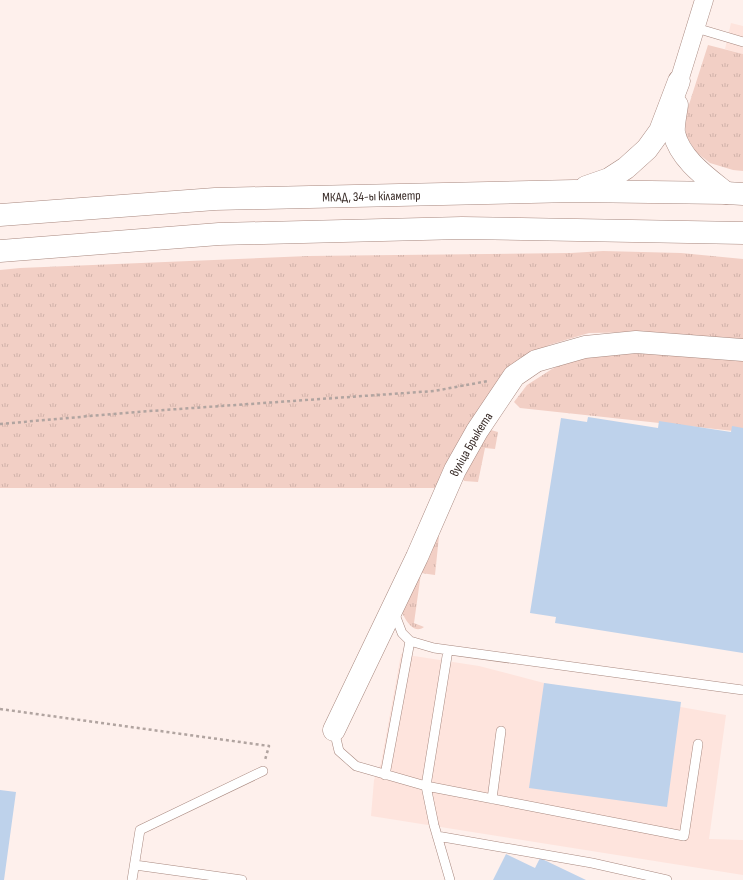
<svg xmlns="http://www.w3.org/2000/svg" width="743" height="880" viewBox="0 0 743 880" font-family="'Sofia Sans Condensed',sans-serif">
<defs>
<pattern id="grass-tufts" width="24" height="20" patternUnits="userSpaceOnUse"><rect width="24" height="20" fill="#f2cfc5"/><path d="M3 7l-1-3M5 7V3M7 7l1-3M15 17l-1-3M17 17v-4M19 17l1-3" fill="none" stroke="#d0b2a9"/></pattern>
</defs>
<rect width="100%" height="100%" fill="#fef0ec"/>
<path fill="#fee4dd" d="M 731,23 L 743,26 L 743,54 L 725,49 Z
M 401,654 L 479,666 L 544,683 L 726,715 L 709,839 L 743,840 L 743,875 L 371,816 L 374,780 L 381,763 Z"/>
<path fill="url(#grass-tufts)" d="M 708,45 L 743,54 L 743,171 L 733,170 L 710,163 L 696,152 L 686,136 L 685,117 Z
M 603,251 L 681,253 L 743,259 L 743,339 L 648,332 L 589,333 L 549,345 L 511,366 L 438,488 L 0,488 L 0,270 L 20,268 L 308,256 L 571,253 Z
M 643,349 L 743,357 L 743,432 L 520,408 L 514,402 L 527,385 L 552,369 L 585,353 Z
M 491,430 L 498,432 L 495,449 L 485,448 L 478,482 L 464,481 L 463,479 L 486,433 Z
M 431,536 L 439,536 L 435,575 L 421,573 L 414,623 L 424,627 C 412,636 403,615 399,606 Z"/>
<path fill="#bed2eb" d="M 588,417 L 658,428 L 659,421 L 731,432 L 732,426 L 743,428 L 743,653 L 555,623 L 556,617 L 530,613 L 561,418 L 587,422 Z
M 544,683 L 681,702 L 667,807 L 529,788 Z
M 0,790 L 16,792 L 4,880 L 0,880 Z
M 506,854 L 535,868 L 540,858 L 586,880 L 493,880 Z"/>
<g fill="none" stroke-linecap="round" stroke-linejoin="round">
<defs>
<path id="lane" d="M 696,28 L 743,42
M 394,612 L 402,633 L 410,641 L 434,648 L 743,690
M 448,650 L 426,786 L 434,825 L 450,880
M 334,730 L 339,751 L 356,766 L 426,786 L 684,836 L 698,744
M 385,775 L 410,641
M 492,799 L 501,731
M 437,836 L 592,863 L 667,880
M 135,865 L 242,880
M 132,880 L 140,830 L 263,771"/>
<path id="street" d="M 679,81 L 704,0"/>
<g id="secondary">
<path id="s1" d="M 334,730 L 417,557 L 455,470 L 477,431 L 514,376 L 536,361 L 585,347 L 636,342 L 743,350"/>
</g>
<g id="highway">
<path d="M 677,105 C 676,113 673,125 674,133 C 680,159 706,177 726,193"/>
<path d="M 586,187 L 609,179 L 626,168 L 647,149 L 660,131 L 679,81"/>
<path id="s2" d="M 0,215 L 215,199 L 574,191 L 726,193 L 743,194"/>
<path d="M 0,251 L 219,234 L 462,228 L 743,233"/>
</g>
</defs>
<use href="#lane" stroke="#a8887f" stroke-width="10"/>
<use href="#street" stroke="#a8887f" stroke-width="19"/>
<use href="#secondary" stroke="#a8887f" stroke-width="23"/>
<use href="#highway" stroke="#a8887f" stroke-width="23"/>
<path stroke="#b1a4a0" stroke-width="2.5" stroke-dasharray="3 3" stroke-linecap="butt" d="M 0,424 L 136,412 L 434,391 L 488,381
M 0,709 L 269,746 L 265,760"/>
<use href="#lane" stroke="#fff" stroke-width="9"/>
<use href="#street" stroke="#fff" stroke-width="18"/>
<use href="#secondary" stroke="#fff" stroke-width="22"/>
<use href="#highway" stroke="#fff" stroke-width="22"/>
</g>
<g text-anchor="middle" stroke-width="3" stroke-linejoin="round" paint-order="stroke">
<g font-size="13" fill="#362925" stroke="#fff">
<text dy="5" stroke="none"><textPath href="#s2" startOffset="372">МКАД, 34-ы кіламетр</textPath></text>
<text dy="5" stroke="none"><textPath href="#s1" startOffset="317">вуліца Брыкета</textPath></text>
</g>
</g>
</svg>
